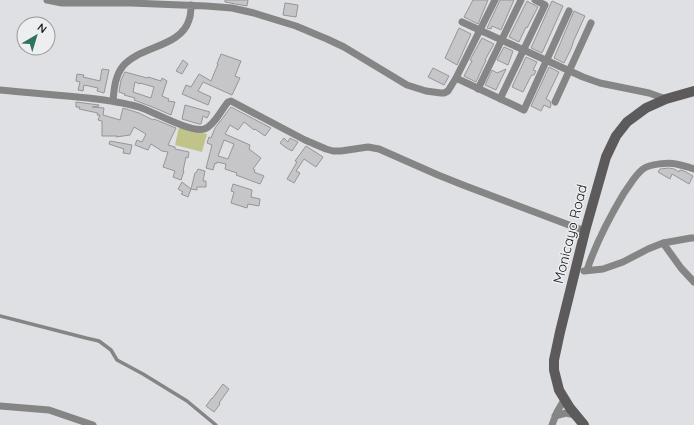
<svg xmlns="http://www.w3.org/2000/svg" width="694" height="425" viewBox="0 0 694 425" font-family="Quicksand,sans-serif">
<rect width="100%" height="100%" fill="#dee0e3"/>
<path fill="#c1c48a" d="M 179,127 L 207,134 L 202,152 L 175,145 Z"/>
<path fill="#c6c5c8" stroke="#969597" fill-rule="evenodd" d="M 225,0 L 248,0 L 247,6 L 225,2 Z
M 473,0 L 488,0 L 478,24 L 464,17 Z
M 500,0 L 514,0 L 501,30 L 492,26 L 491,29 L 487,28 Z
M 527,1 L 538,7 L 527,28 L 526,27 L 519,42 L 509,37 Z
M 552,1 L 563,6 L 542,53 L 531,48 Z
M 285,3 L 298,5 L 296,17 L 283,15 Z
M 574,11 L 585,16 L 574,40 L 571,49 L 564,63 L 554,58 Z
M 459,28 L 471,34 L 457,65 L 445,58 Z
M 482,38 L 494,44 L 485,60 L 486,60 L 476,82 L 464,76 L 472,61 L 470,60 Z
M 504,47 L 513,51 L 508,65 L 497,60 Z
M 221,54 L 241,61 L 235,76 L 240,78 L 232,95 L 203,82 L 198,91 L 211,97 L 208,105 L 182,94 L 186,85 L 191,87 L 199,74 L 211,81 L 218,64 L 217,64 Z
M 526,57 L 537,62 L 533,70 L 536,71 L 534,75 L 532,75 L 531,76 L 523,92 L 512,87 Z
M 183,60 L 188,64 L 182,74 L 176,71 Z
M 549,67 L 559,72 L 546,99 L 550,101 L 551,105 L 550,108 L 544,105 L 541,111 L 531,106 Z
M 433,68 L 449,76 L 444,85 L 428,77 Z
M 102,69 L 109,70 L 104,93 L 97,91 L 98,88 L 84,85 L 83,91 L 78,90 L 80,82 L 76,81 L 77,74 L 84,75 L 83,77 L 100,81 Z
M 506,69 L 496,90 L 485,85 L 492,70 L 497,73 Z
M 125,72 L 147,78 L 148,77 L 161,81 L 162,78 L 167,81 L 162,96 L 169,99 L 168,101 L 175,102 L 171,115 L 155,108 L 134,100 L 135,98 L 124,95 L 125,94 L 119,92 L 121,80 ZM 135,82 L 140,84 L 140,83 L 154,87 L 151,98 L 133,92 Z
M 76,102 L 99,105 L 99,106 L 92,107 L 104,108 L 103,115 L 120,120 L 123,108 L 139,113 L 153,120 L 154,119 L 176,128 L 168,145 L 175,147 L 175,149 L 189,152 L 188,158 L 186,157 L 183,171 L 184,171 L 181,180 L 173,177 L 175,171 L 163,167 L 168,152 L 162,151 L 151,144 L 148,150 L 135,145 L 137,140 L 142,142 L 146,134 L 134,127 L 130,135 L 116,137 L 117,136 L 102,136 L 102,121 L 98,120 L 100,115 L 97,115 L 98,113 L 79,109 L 80,107 L 76,107 Z
M 185,105 L 210,112 L 207,118 L 203,116 L 201,124 L 199,124 L 182,119 Z
M 231,107 L 271,128 L 265,136 L 255,129 L 254,130 L 244,122 L 238,130 L 230,125 L 225,134 L 250,145 L 249,149 L 261,158 L 253,169 L 255,170 L 254,172 L 264,176 L 260,184 L 236,175 L 237,173 L 225,169 L 226,164 L 217,162 L 216,164 L 215,163 L 213,170 L 206,168 L 212,145 L 207,143 L 209,137 L 211,138 L 215,128 ZM 224,140 L 234,144 L 228,159 L 218,156 Z
M 284,138 L 288,142 L 290,138 L 298,142 L 292,151 L 285,147 L 280,143 Z
M 110,141 L 132,145 L 130,154 L 123,153 L 124,149 L 109,144 Z
M 306,146 L 323,157 L 316,167 L 304,159 L 296,171 L 300,173 L 294,183 L 287,179 L 297,162 L 295,161 Z
M 669,168 L 674,169 L 679,172 L 680,170 L 684,171 L 693,176 L 689,184 L 672,174 L 670,179 L 658,172 L 660,169 Z
M 198,169 L 205,171 L 203,181 L 206,181 L 206,187 L 197,187 L 197,190 L 191,189 L 188,197 L 181,194 L 183,192 L 178,189 L 182,182 L 191,189 L 195,173 L 196,173 Z
M 233,184 L 252,190 L 251,197 L 260,199 L 259,206 L 248,204 L 247,208 L 231,203 L 234,192 L 231,191 Z
M 223,384 L 229,389 L 219,403 L 220,404 L 214,412 L 206,406 L 212,398 L 212,399 Z"/>
<g fill="none" stroke-linecap="round" stroke-linejoin="round">
<path stroke="#868585" stroke-width="3.5" d="M 0,316 L 86,338 L 99,341 L 111,350 L 117,360 L 143,374 L 187,401 L 216,425"/>
<path stroke="#868585" stroke-width="7" d="M 47,0 L 62,3 L 131,3 L 206,6 L 232,8 L 254,13 L 296,26 L 327,39 L 344,47 L 407,85 L 426,91 L 441,93 L 444,93 L 448,91 L 456,78 L 495,0
M 462,22 L 583,77 L 600,83 L 649,93 L 666,99
M 456,78 L 524,110 L 569,11
M 478,89 L 521,0
M 0,90 C 29,93 59,95 88,98 C 105,100 122,102 139,107 C 154,112 191,133 204,129 C 213,127 222,109 228,102 L 231,101 L 305,140 L 326,149 L 333,151 L 341,151 L 368,147 L 379,149 L 438,175 L 463,185 L 585,231
M 500,99 L 545,5 L 535,0
M 113,101 C 114,89 115,76 123,66 C 140,46 181,47 189,20 C 191,15 191,10 191,5
M 555,102 L 591,23
M 663,243 L 681,268 L 694,282
M 587,270 C 596,243 609,218 624,193 C 630,185 635,175 643,169 C 650,164 669,162 676,164 C 682,165 688,167 694,169
M 584,271 L 603,269 L 623,262 L 648,249 L 663,243 L 691,238 L 694,238
M 0,406 L 49,410 L 93,425
M 555,416 L 566,413 L 575,415
M 552,425 L 557,412 L 564,400"/>
<path stroke="#5c5a5a" stroke-width="10" d="M 584,425 L 570,408 L 559,390 L 554,370 L 554,360 L 560,332 L 585,231 L 606,157 L 616,136 L 627,122 L 646,108 L 666,99 L 694,91"/>
</g>
<g text-anchor="middle" stroke-width="3" stroke-linejoin="round" paint-order="stroke">
<g font-size="14" fill="#171818" stroke="#eceef0">
<text transform="translate(570 234) rotate(-76)" y="5">Monicayo Road</text>
</g>
</g>
<g transform="translate(36 36) rotate(38)"><circle r="19" fill="#eceef0" stroke="#97989a"/>
<path d="M0-3L7 15L0 10L-7 15Z" fill="#31715f"/>
<text y="-6" font-size="11" font-weight="bold" text-anchor="middle" fill="#171818">N</text>
</g>
</svg>
